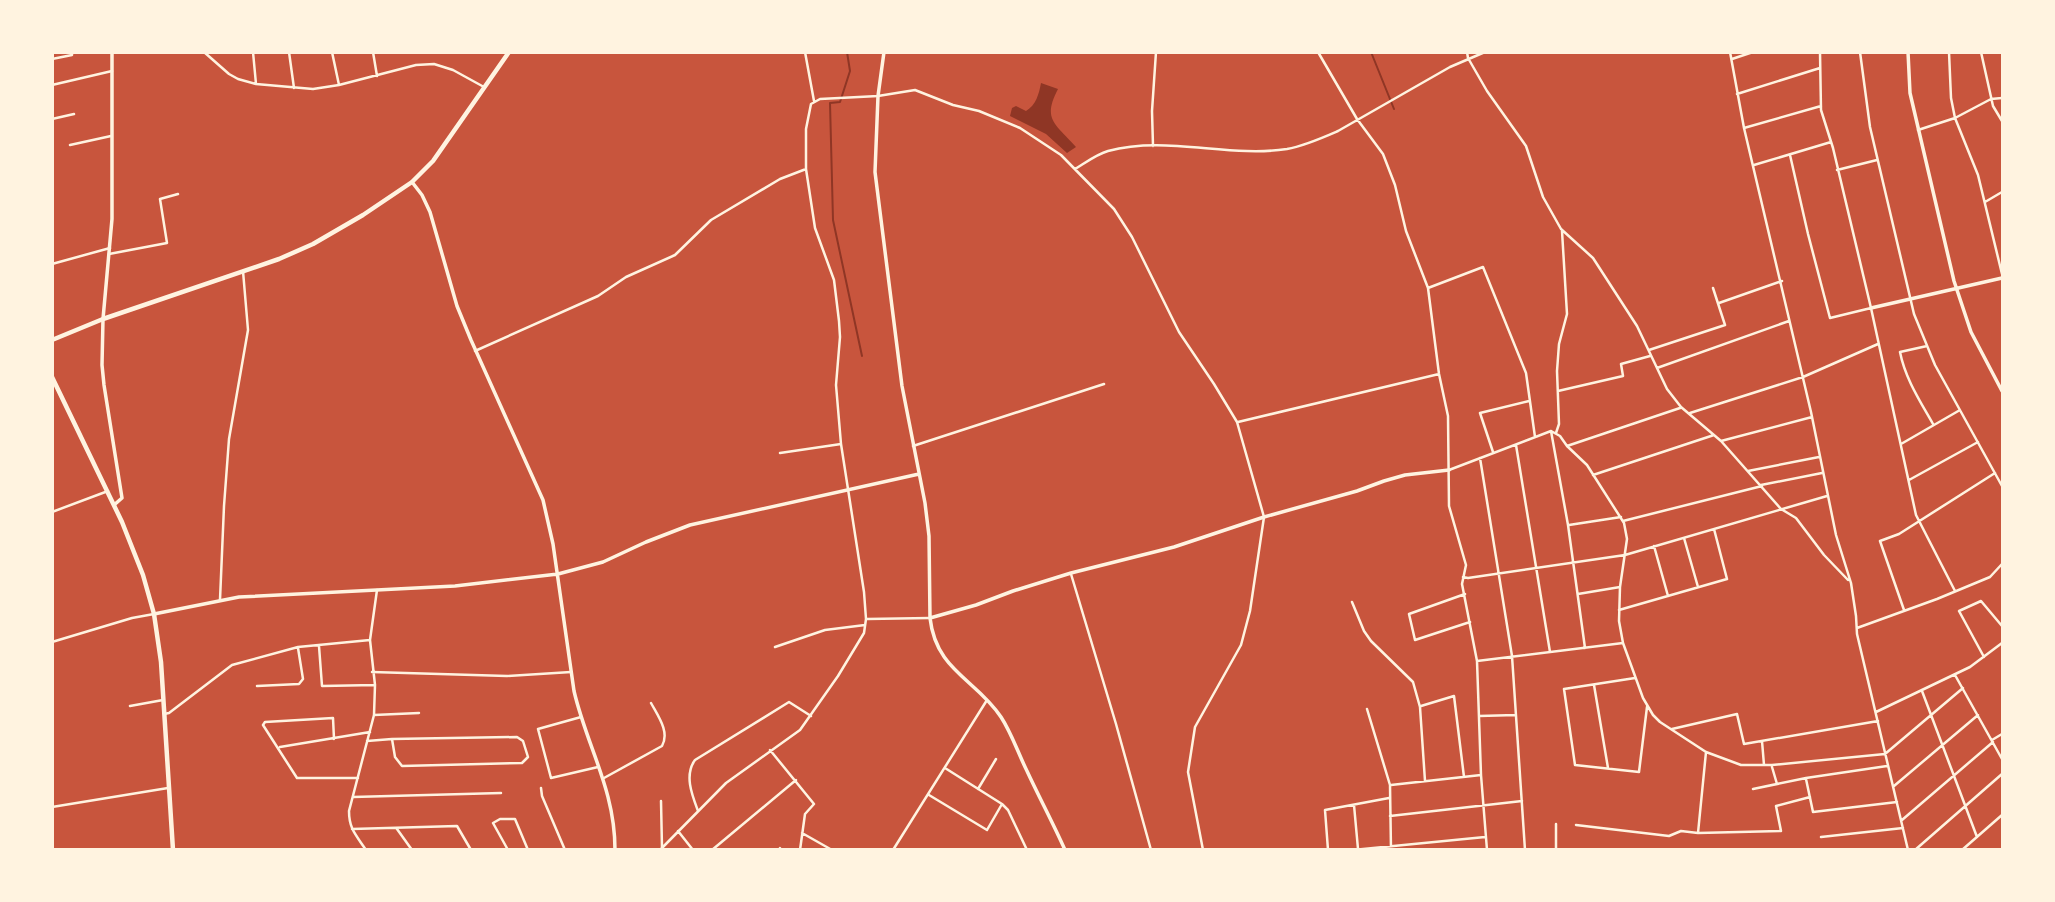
<svg xmlns="http://www.w3.org/2000/svg" width="2055" height="902" viewBox="0 0 2055 902" font-family="Ubuntu,sans-serif">
<rect width="100%" height="100%" fill="#c8553d"/>
<path fill="#8f3625" d="M 1041,83 L 1058,89 C 1042,120 1055,123 1076,147 L 1067,153 L 1046,134 L 1010,116 L 1012,108 L 1016,106 L 1026,111 C 1036,105 1039,94 1041,83 Z"/>
<g fill="none" stroke-linecap="round" stroke-linejoin="round">
<path stroke="#8f3625" stroke-width="2" d="M 847,52 L 850,71 L 840,102 L 830,103 L 833,220 L 862,356
M 1371,52 L 1394,109"/>
<path stroke="#fff3e0" stroke-width="2.5" d="M 204,52 L 229,74 L 238,79 L 256,84 L 313,89 L 339,85 L 416,65 L 434,64 L 453,70 L 484,87
M 253,52 L 256,84
M 289,52 L 294,88
M 332,52 L 339,85
M 373,52 L 377,76
M 805,52 L 814,101
M 1318,52 L 1357,119 L 1383,154 L 1395,185 L 1406,231 L 1428,288 L 1439,374 L 1448,416 L 1449,506 L 1466,565 L 1462,584 L 1477,661 L 1481,775 L 1487,850
M 1467,52 L 1468,58 L 1487,91 L 1526,146 L 1543,197 L 1561,229 L 1593,258 L 1637,326 L 1667,389 L 1681,407 L 1721,441 L 1781,509 L 1796,518 L 1824,555 L 1848,580
M 1730,52 L 1744,128 L 1811,412 L 1836,535 L 1851,583 L 1856,616 L 1857,634 L 1908,850
M 1820,52 L 1821,110 L 1833,148 L 1871,308 L 1916,515 L 1955,591
M 1860,52 L 1870,127 L 1914,314 L 1935,365 L 2002,486
M 1949,52 L 1951,98 L 1955,118 L 1978,175 L 2002,274
M 1981,52 L 1993,106 L 2002,121
M 52,59 L 72,55 L 72,52
M 1732,59 L 1753,52
M 52,85 L 112,71
M 1737,94 L 1820,68
M 52,119 L 74,114
M 1744,128 L 1821,106
M 1918,130 L 1955,118 L 1991,99 L 2002,98
M 70,145 L 111,136
M 1153,146 L 1152,111 L 1156,52
M 1790,155 L 1808,234 L 1830,318 L 1871,308
M 1754,165 L 1831,142
M 1075,169 C 1085,163 1097,154 1108,151 C 1166,135 1228,158 1287,149 C 1304,146 1322,138 1338,131 L 1450,67 L 1485,52
M 1837,170 L 1877,160
M 1985,202 L 2002,192
M 109,254 L 167,243 L 160,199 L 178,194
M 52,264 L 110,248
M 1428,288 L 1483,267 L 1526,373 L 1535,437
M 1719,303 L 1782,281
M 1927,346 L 1900,352 C 1905,378 1920,401 1933,424
M 1649,350 L 1725,325 L 1713,288
M 475,351 L 598,296 L 626,277 L 675,255 L 711,220 L 780,179 L 806,169
M 1657,368 L 1789,321
M 1558,391 L 1623,376 L 1621,364 L 1650,356
M 1690,413 L 1803,377 L 1878,344
M 1238,422 L 1439,374
M 1551,431 L 1568,525 L 1585,648
M 1556,433 L 1559,424 L 1557,371 L 1559,344 L 1567,314 L 1562,231
M 1721,441 L 1812,417
M 1901,444 L 1960,410
M 1516,445 L 1550,652
M 913,446 L 1104,384
M 1567,446 L 1680,408
M 1493,452 L 1480,413 L 1529,401
M 780,453 L 841,444
M 1480,458 L 1512,656 L 1525,850
M 1449,470 L 1551,431 L 1560,436 L 1567,446 L 1587,465 L 1624,523 L 1627,539 L 1620,587 L 1619,621 L 1623,643 L 1643,698 L 1653,715 L 1660,722 L 1706,752 L 1741,765 L 1772,765 L 1885,754 L 1963,688
M 1748,471 L 1819,457
M 1593,475 L 1714,435
M 1909,480 L 1978,442
M 1761,485 L 1822,473
M 52,512 L 108,491
M 1623,521 L 1762,486
M 1569,525 L 1621,517
M 1684,538 L 1698,587
M 1654,546 L 1668,596
M 1071,574 L 1116,724 L 1151,850
M 1463,577 L 1468,578 L 1625,555 L 1827,496
M 1465,594 L 1409,614 L 1415,640 L 1470,622
M 1578,594 L 1620,587
M 220,600 L 224,506 L 229,439 L 248,330 L 243,271
M 1352,602 L 1364,631 L 1371,641 L 1413,682 L 1420,707 L 1425,781
M 1619,610 L 1727,579 L 1714,529
M 1904,610 L 1880,541 L 1899,534 L 1995,473
M 867,619 L 930,618
M 1857,628 L 1937,599 L 1990,577 L 2002,564
M 52,642 L 132,618 L 154,614
M 319,646 L 322,686 L 375,685
M 775,647 L 825,630 L 865,625
M 1984,657 L 1959,611 L 1981,601 L 2002,626
M 1477,661 L 1623,643
M 372,672 L 507,676 L 571,672
M 1955,675 L 2002,759
M 1635,678 L 1564,689 L 1575,765 L 1639,772 L 1647,707
M 1594,685 L 1608,768
M 257,686 L 299,684 L 303,679 L 298,648
M 1922,691 L 1977,837
M 130,706 L 163,700
M 1421,706 L 1454,696 L 1464,777
M 1367,709 L 1390,785 L 1391,850
M 1876,712 L 1970,667 L 2002,643
M 164,714 L 169,713 L 232,665 L 298,647 L 370,640
M 374,715 L 419,713
M 1479,716 L 1516,715
M 581,717 L 538,729 L 551,778 L 598,767
M 1672,729 L 1737,714 L 1744,744 L 1878,721
M 334,739 L 333,718 L 265,722 L 263,725 L 297,778 L 358,778
M 1992,740 L 2002,734
M 367,741 L 392,739 L 395,757 L 402,766 L 522,763 L 528,757 L 523,741 L 517,737 L 392,739
M 1762,741 L 1764,765
M 280,747 L 370,732
M 770,750 L 814,804 L 805,814 L 800,850
M 1772,767 L 1777,784
M 604,778 L 662,746 C 670,732 658,716 651,703
M 1806,779 L 1813,812 L 1897,802
M 1391,785 L 1481,775
M 1894,786 L 1978,715
M 541,788 L 542,796 L 565,850
M 978,789 L 996,759
M 1753,789 L 1806,778 L 1887,766
M 929,795 L 987,830 L 1002,804 L 945,768
M 353,797 L 501,793
M 661,801 L 662,848
M 1002,804 L 1008,810 L 1027,850
M 1354,805 L 1358,849
M 52,807 L 168,788
M 698,811 C 692,795 684,775 695,760 L 789,702 L 811,716
M 1390,816 L 1522,801
M 1902,820 L 1993,742
M 1576,825 L 1669,836 L 1681,831 L 1698,833 L 1781,831 L 1776,806 L 1810,797
M 352,829 L 457,826 L 471,850
M 397,829 L 412,850
M 678,831 L 693,850
M 802,833 L 832,850
M 1698,833 L 1706,752
M 1821,837 L 1903,828
M 52,842 L 52,846
M 366,850 C 356,835 349,829 349,811 L 374,715 L 375,685 L 370,640 L 377,590
M 508,850 L 493,823 L 500,819 L 515,819 L 528,850
M 660,850 L 726,783 L 800,730 L 838,676 L 864,633 L 866,619 L 864,592 L 841,444 L 836,385 L 840,337 L 839,321 L 834,280 L 815,228 L 806,169 L 806,129 L 811,104 L 820,99 L 878,96 L 915,90 L 953,105 L 979,111 L 1020,128 L 1061,155 L 1114,209 L 1132,237 L 1179,332 L 1214,384 L 1237,422 L 1264,517 L 1250,611 L 1241,645 L 1195,727 L 1188,772 L 1203,850
M 712,850 L 796,780
M 779,850 L 780,848
M 893,850 L 987,700
M 1328,850 L 1325,810 L 1389,798
M 1353,850 L 1485,837
M 1556,850 L 1556,824
M 1915,850 L 2002,774
M 1962,850 L 2002,815"/>
<path stroke="#fff3e0" stroke-width="3.5" d="M 112,52 L 112,219 L 103,319 L 102,365 L 104,385 L 122,498 L 114,505
M 884,52 L 878,96 L 875,172 L 902,386 L 925,503 L 929,536 L 930,618
M 1908,52 L 1910,93 L 1954,281 L 1971,332 L 2002,391
M 412,182 L 422,195 L 430,212 L 457,306 L 471,340 L 543,500 L 553,544 L 574,691 C 587,747 615,789 615,850
M 1871,308 L 2002,278
M 154,614 L 239,597 L 455,586 L 558,574 L 603,562 L 646,542 L 690,525 L 919,474
M 1065,850 C 1053,823 1039,797 1027,771 C 1018,753 1012,734 1001,717 C 976,679 936,671 930,618 L 976,605 L 1013,591 L 1071,573 L 1174,547 L 1264,517 L 1357,491 L 1384,481 L 1405,475 L 1449,470"/>
<path stroke="#fff3e0" stroke-width="4.5" d="M 52,340 L 103,319 L 279,259 L 313,244 L 363,215 L 412,182 L 433,161 L 509,52"/>
<path stroke="#fff3e0" stroke-width="4.5" d="M 52,377 L 122,522 L 143,575 L 154,614 L 161,662 L 173,850"/>
</g>
<rect width="2055" height="902" fill="none" stroke="#fff3e0" stroke-width="108"/>
</svg>
